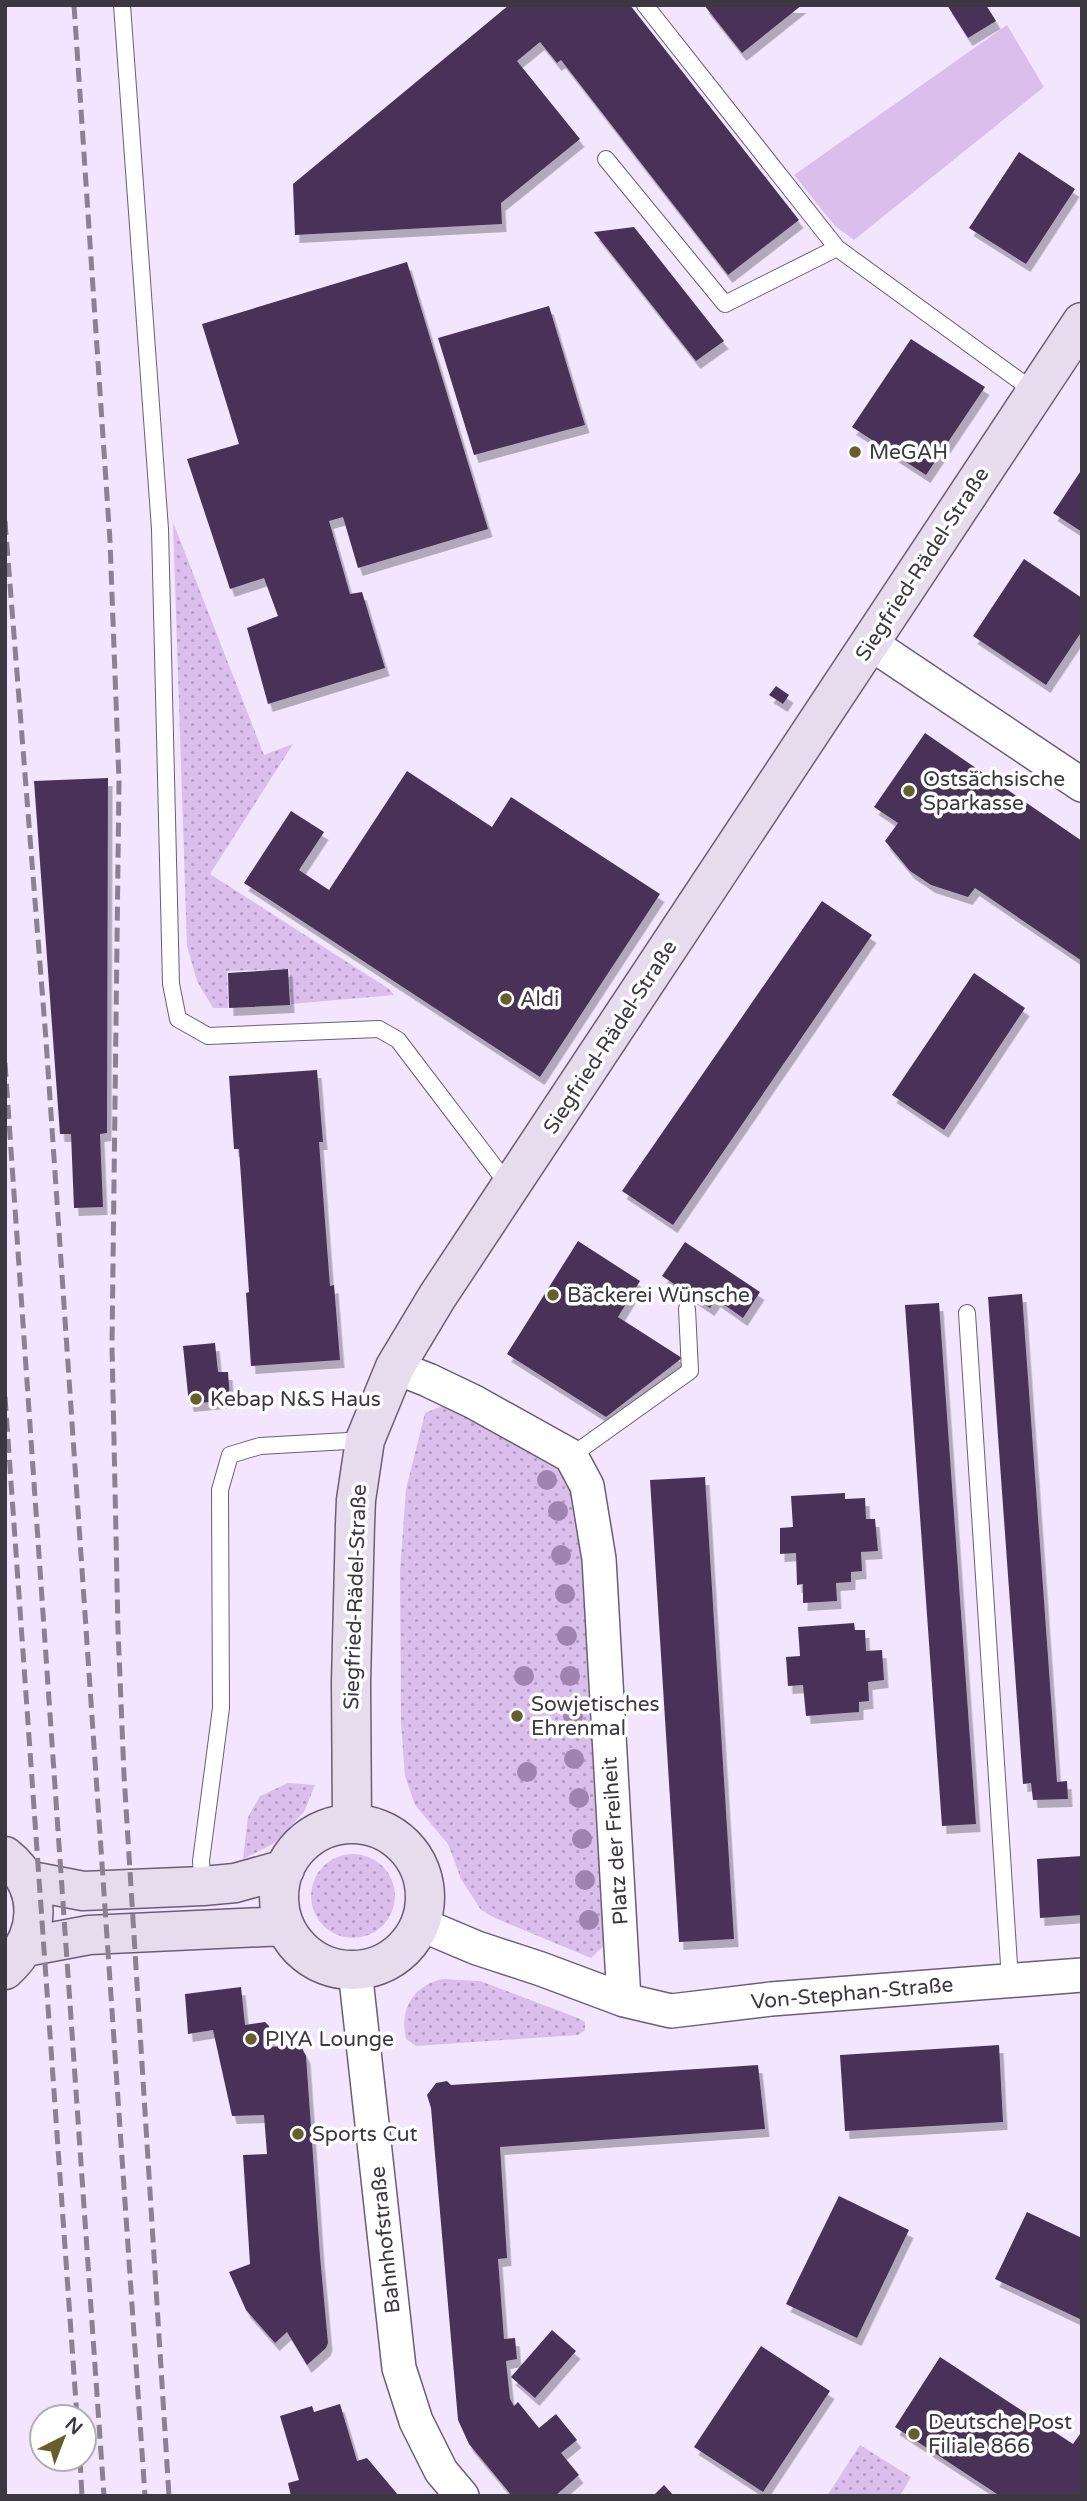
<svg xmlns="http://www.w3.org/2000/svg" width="1087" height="2501" viewBox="0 0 1087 2501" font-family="'Varela Round',sans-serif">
<defs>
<pattern id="grass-dots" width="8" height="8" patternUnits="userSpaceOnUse" patternTransform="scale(1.75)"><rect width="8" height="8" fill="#dabfed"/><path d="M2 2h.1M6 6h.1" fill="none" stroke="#b29cc2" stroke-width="1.8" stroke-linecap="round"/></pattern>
<filter id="shadow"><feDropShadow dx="4.5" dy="8" stdDeviation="0" flood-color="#0004"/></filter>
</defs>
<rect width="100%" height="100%" fill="#f4e5ff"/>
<path fill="url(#grass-dots)" d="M 173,522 L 264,755 L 293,744 L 210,874 L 389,989 L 394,995 L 291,1004 L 289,969 L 227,971 L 228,1008 L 213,1008 L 197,981 L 187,946 Z
M 447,1404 L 559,1465 L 580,1498 L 580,1546 L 593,1712 L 608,1942 L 591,1958 L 495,1918 L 481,1910 L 461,1879 L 448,1844 L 415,1805 L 405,1776 L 401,1724 L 400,1571 L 406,1489 L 425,1413 Z
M 288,1783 L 315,1785 L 304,1812 L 273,1844 L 243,1859 L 248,1817 L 260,1796 Z
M311 1896a42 42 0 1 1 84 0a42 42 0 1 1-84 0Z
M 443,1979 L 480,1981 L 578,2018 L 585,2022 L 585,2030 L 578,2035 L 416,2046 L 406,2039 C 399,2010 413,1985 443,1979 Z
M 860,2445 L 911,2477 L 900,2496 L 827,2496 Z"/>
<path fill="#dabfed" d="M 1007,25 L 1044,87 L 854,240 L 835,226 L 794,175 Z"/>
<path fill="#4a3358" filter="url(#shadow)" d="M 509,5 L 630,5 L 799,220 L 728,275 L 561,60 L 557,63 L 540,42 L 517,61 L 580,139 L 501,203 L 502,224 L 295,235 L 293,184 Z
M 704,5 L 802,5 L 742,53 Z
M 947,5 L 986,5 L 996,21 L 968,38 Z
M 1019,152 L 1075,189 L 1026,264 L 969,228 Z
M 634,227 L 724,341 L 696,361 L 594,232 Z
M 407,262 L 488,529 L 358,568 L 343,517 L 329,521 L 350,594 L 362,592 L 385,668 L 268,704 L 247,628 L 278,616 L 264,578 L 230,589 L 187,459 L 239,444 L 202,324 Z
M 549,306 L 585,425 L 474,455 L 438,338 Z
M 911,339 L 985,387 L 926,475 L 852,427 Z
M 1082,469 L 1082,532 L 1053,513 Z
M 1024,559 L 1082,598 L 1082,631 L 1046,685 L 973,636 Z
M 776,686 L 789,695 L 783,704 L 769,695 Z
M 925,733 L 1082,841 L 1082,961 L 975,888 L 968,897 L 931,885 L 910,871 L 885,841 L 898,823 L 874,807 Z
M 407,771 L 492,827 L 511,797 L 660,894 L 540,1077 L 244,883 L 291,811 L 324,832 L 299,870 L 329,890 Z
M 108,778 L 107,1133 L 100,1134 L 103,1207 L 74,1208 L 71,1134 L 60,1134 L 34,781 Z
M 822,901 L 872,935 L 673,1225 L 622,1191 Z
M 288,969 L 290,1005 L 229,1008 L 228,973 Z
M 974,973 L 1025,1008 L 944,1130 L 892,1095 Z
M 317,1070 L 323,1142 L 319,1142 L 330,1286 L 334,1285 L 340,1360 L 251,1366 L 246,1293 L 249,1292 L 239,1149 L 234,1149 L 229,1076 Z
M 578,1241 L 640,1281 L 618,1317 L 682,1358 L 606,1417 L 507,1354 Z
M 685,1242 L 760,1292 L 743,1318 L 716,1299 L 710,1308 L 662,1276 Z
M 1022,1294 L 1057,1782 L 1067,1781 L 1068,1799 L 1033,1800 L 1031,1783 L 1023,1784 L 988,1297 Z
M 939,1303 L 976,1824 L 942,1826 L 905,1305 Z
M 215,1343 L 218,1372 L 228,1372 L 230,1400 L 189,1404 L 183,1346 Z
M 705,1477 L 734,1939 L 679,1942 L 650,1480 Z
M 845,1493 L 845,1499 L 865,1498 L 866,1519 L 875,1519 L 878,1551 L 861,1552 L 862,1571 L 851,1572 L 851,1582 L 836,1583 L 837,1601 L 803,1603 L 803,1584 L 797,1585 L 796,1553 L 780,1554 L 780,1528 L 793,1527 L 791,1496 Z
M 854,1623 L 855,1630 L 865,1630 L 866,1651 L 882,1650 L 884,1680 L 868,1682 L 869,1701 L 859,1702 L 859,1712 L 806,1716 L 803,1685 L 788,1686 L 786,1657 L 800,1656 L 798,1627 Z
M 1082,1856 L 1082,1915 L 1040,1918 L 1037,1859 Z
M 241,1987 L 245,2025 L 265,2022 L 269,2026 L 272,2047 L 295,2044 L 301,2046 L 306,2056 L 320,2256 L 328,2343 L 326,2348 L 307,2365 L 287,2332 L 275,2343 L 246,2310 L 229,2272 L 250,2264 L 243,2155 L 267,2154 L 264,2115 L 232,2116 L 213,2030 L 188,2034 L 185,1994 Z
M 999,2045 L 1003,2122 L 845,2131 L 840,2055 Z
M 758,2065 L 765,2129 L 500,2147 L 507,2258 L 498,2259 L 504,2339 L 515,2338 L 517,2359 L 506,2361 L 510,2399 L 514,2406 L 518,2402 L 539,2428 L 556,2414 L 577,2440 L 561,2453 L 579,2475 L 555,2496 L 512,2496 L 469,2444 L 458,2420 L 431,2108 L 427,2095 L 436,2083 L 447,2081 L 451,2085 Z
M 839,2196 L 909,2230 L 857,2338 L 786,2304 Z
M 1027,2212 L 1082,2238 L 1082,2320 L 995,2279 Z
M 552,2330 L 576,2351 L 535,2398 L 511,2377 Z
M 761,2346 L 830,2391 L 763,2492 L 694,2447 Z
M 940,2357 L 1073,2444 L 1082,2431 L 1082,2496 L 1000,2496 L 895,2427 Z
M 340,2404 L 357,2461 L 367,2458 L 399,2496 L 291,2496 L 288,2483 L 299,2480 L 280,2416 L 312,2406 L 314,2412 Z
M 664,2485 L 674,2496 L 653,2496 Z"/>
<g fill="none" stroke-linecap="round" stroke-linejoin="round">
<defs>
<path id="lane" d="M 122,5 L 160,529 L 171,984 L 178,1019 L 208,1036 L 379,1029 L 398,1040 L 509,1186
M 645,5 L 837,248
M 606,159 L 725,304 L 837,248 L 1035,392
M 967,1313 L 1010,1980
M 571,1456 L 690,1371 L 687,1309
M 203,1886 L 201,1861 L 221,1708 L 220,1490 L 230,1455 L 260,1446 L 365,1440"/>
<path id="street" d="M 870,643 L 1082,785
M 395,1367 L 428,1380 L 474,1402 L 571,1456 L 587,1486 L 599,1559 L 624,2000
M 420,1924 L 477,1948 L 541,1969 L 624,2000 L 671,2011 L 771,1999 L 1082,1975
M 355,1970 L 399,2368 L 416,2421 L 441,2471 L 462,2496"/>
<path id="secondary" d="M 352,1824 L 351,1682 L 355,1524 L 356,1500 L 365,1440 L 395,1367 L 437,1297 L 1082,322
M279 1897a73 73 0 1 1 146 0a73 73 0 1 1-146 0Z
M 5,1856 C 45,1888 41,1937 5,1970
M 26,1880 L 83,1891 L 203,1886 L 235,1883 L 285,1869
M 25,1947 L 89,1935 L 285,1926"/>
</defs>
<use href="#lane" stroke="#6b5e74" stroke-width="18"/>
<use href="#street" stroke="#6b5e74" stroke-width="36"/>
<use href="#secondary" stroke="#6b5e74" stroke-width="41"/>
<use href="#lane" stroke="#fff" stroke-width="16"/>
<use href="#street" stroke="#fff" stroke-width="33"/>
<use href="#secondary" stroke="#e6dced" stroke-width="38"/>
<path stroke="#8b8192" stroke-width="5" stroke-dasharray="14 7" stroke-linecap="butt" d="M 74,5 L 110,541 L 119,781 L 112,1346 L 118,1630 L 124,1775 L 169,2496
M 5,521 L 46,1040 L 145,2496
M 5,1063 L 104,2496
M 5,1397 L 77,2417
M 80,2459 L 82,2496"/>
</g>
<g fill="#9e84ae">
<circle cx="547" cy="1480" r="10"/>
<circle cx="558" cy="1511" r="10"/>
<circle cx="561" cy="1555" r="10"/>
<circle cx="565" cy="1594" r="10"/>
<circle cx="567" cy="1636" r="10"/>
<circle cx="524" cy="1676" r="10"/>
<circle cx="570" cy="1676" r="10"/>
<circle cx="573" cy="1716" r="10"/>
<circle cx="574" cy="1759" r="10"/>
<circle cx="527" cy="1772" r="10"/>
<circle cx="579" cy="1798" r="10"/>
<circle cx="582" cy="1839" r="10"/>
<circle cx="585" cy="1880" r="10"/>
<circle cx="589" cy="1920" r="10"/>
</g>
<g fill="#665f2c" stroke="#fff" stroke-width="2.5">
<circle cx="855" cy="452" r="7"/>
<circle cx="909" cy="791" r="7"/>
<circle cx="506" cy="999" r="7"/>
<circle cx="553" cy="1295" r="7"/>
<circle cx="196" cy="1399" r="7"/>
<circle cx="517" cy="1716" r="7"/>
<circle cx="251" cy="2039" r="7"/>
<circle cx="298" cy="2134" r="7"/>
<circle cx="914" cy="2434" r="7"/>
</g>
<g text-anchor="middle" stroke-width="7" stroke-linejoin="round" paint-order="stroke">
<g font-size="21" fill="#3d3741" stroke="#fff" text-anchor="start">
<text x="869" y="459">MeGAH</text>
<text x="923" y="786">Ostsächsische<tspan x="923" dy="24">Sparkasse</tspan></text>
<text x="520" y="1006">Aldi</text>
<text x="567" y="1302">Bäckerei Wünsche</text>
<text x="210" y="1406">Kebap N&amp;S Haus</text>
<text x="531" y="1711">Sowjetisches<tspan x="531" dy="24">Ehrenmal</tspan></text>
<text x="265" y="2046">PIYA Lounge</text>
<text x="312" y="2141">Sports Cut</text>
<text x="928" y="2429">Deutsche Post<tspan x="928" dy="24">Filiale 866</tspan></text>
</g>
<g font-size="21" fill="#3d3741" stroke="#fff">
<text transform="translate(922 564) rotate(-57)" y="7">Siegfried-Rädel-Straße</text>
<text transform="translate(610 1037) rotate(-57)" y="7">Siegfried-Rädel-Straße</text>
<text transform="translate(355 1597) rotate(-88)" y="7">Siegfried-Rädel-Straße</text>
<text transform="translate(615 1841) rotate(-94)" y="7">Platz der Freiheit</text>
<text transform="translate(852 1993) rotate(-5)" y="7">Von-Stephan-Straße</text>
<text transform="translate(385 2240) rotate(-96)" y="7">Bahnhofstraße</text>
</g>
</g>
<rect width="1087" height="2501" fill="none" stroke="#3d3741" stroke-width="14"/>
<g transform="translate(63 2438) rotate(42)"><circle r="33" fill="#ffffff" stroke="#b1afb3" stroke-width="2"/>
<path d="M0-5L12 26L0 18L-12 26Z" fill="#665f2c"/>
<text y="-10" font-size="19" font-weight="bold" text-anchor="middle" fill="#3d3741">N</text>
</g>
</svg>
